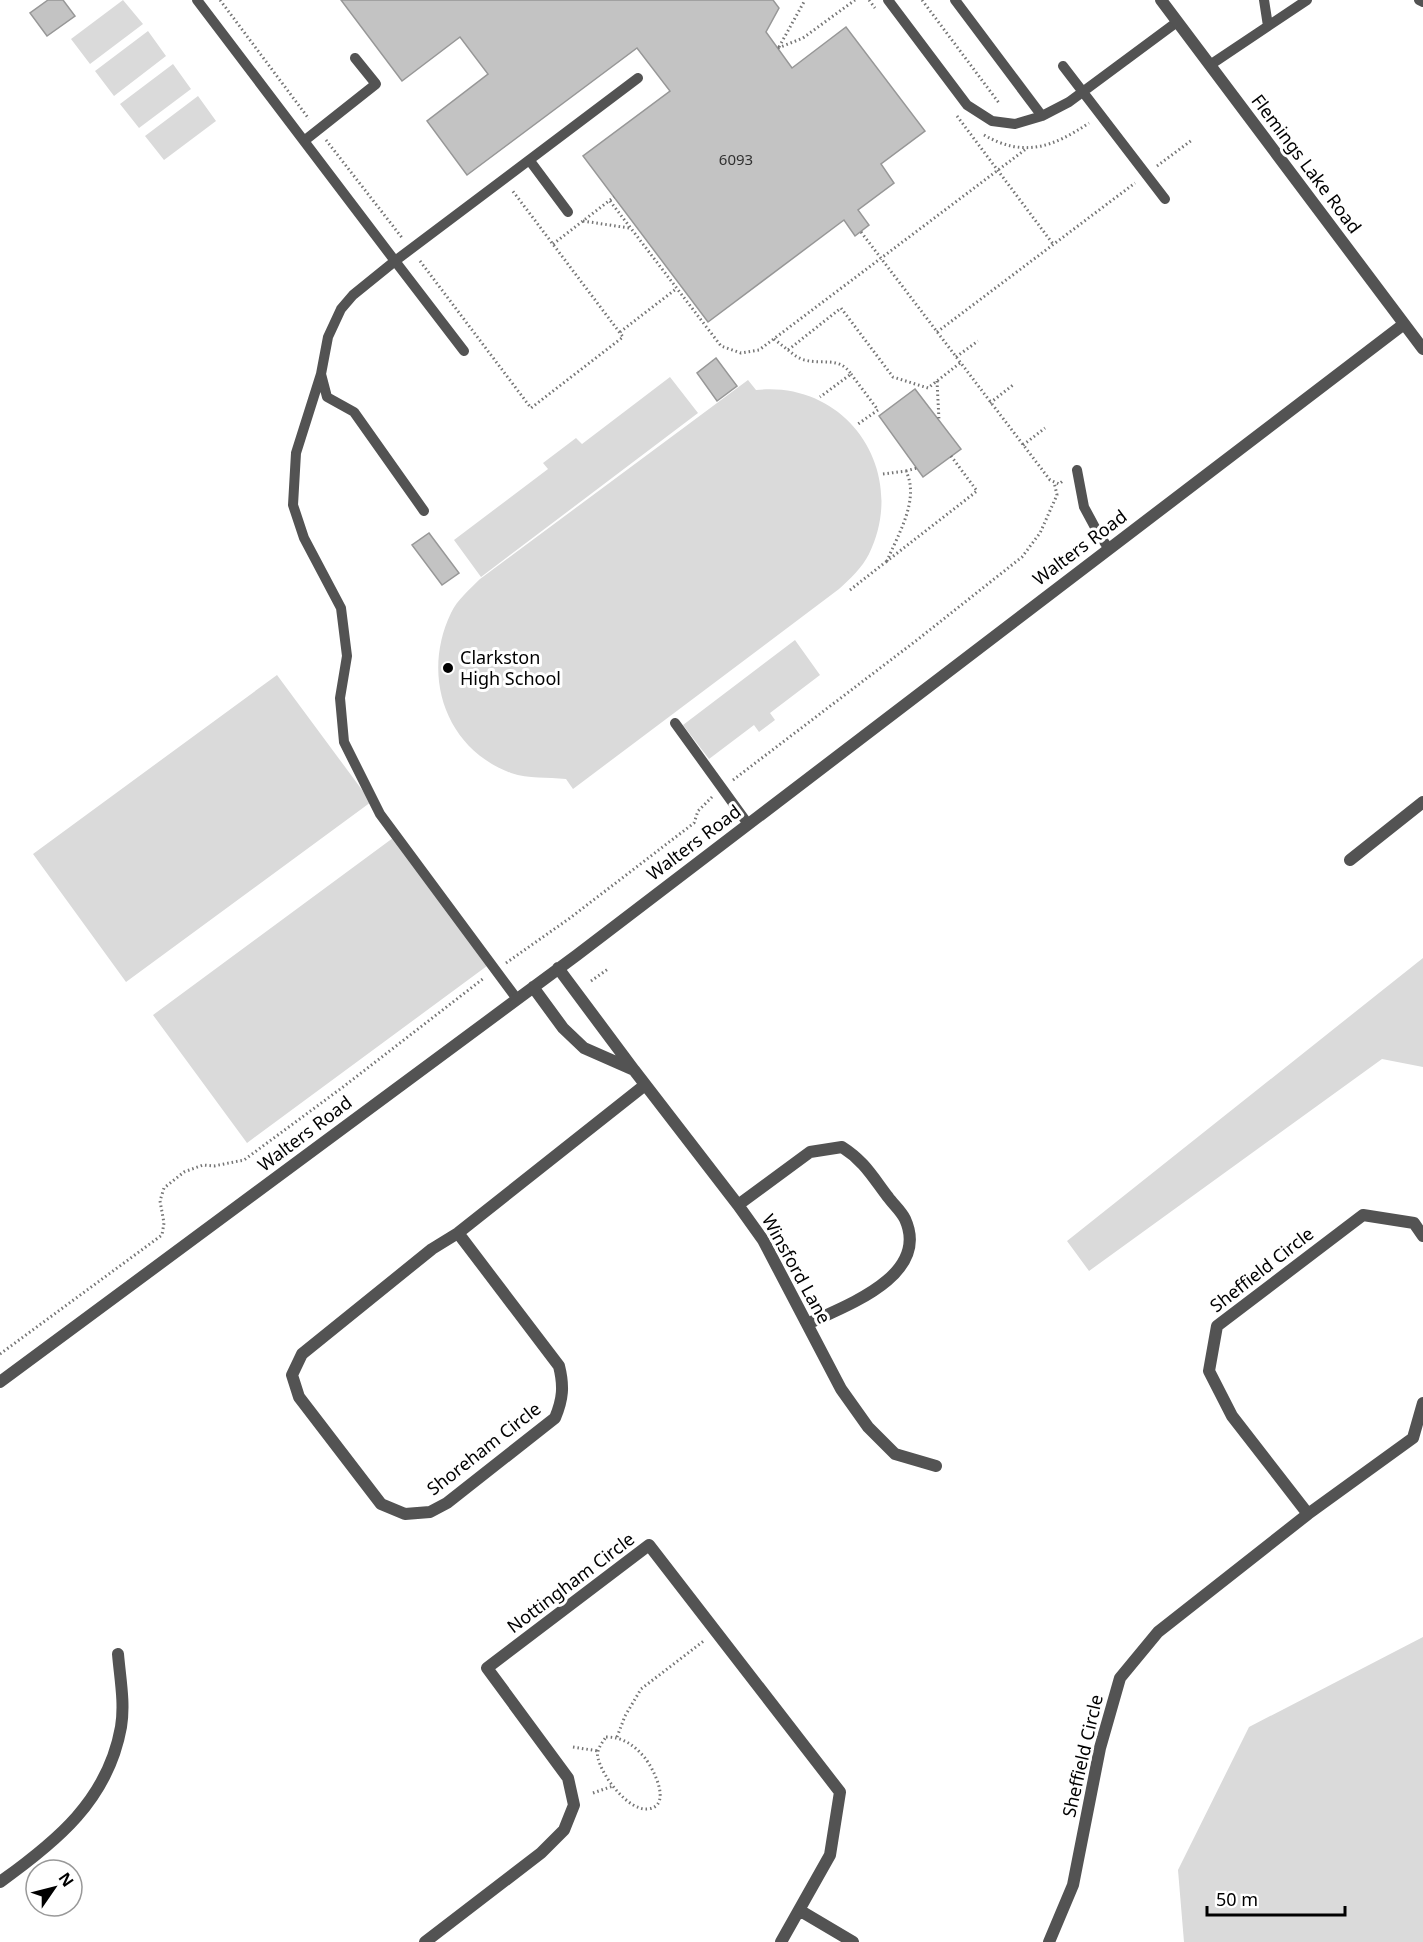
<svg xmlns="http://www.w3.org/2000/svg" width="1423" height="1942" viewBox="0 0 1423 1942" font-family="'Noto Sans',sans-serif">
<rect width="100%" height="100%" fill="#fff"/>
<path fill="#dadada" d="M 123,0 L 143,24 L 90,64 L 71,39 Z
M 148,31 L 166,56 L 114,96 L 95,71 Z
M 173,64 L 191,89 L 139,128 L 120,104 Z
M 198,96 L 216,121 L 164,160 L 145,136 Z
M 670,377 L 698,413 L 481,577 L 454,540 L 548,469 L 543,463 L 576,438 L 582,444 Z
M 748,380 L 756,390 C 848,380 909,472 869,554 C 862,568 850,579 839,589 L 573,789 L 566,779 C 547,777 529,779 511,773 C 445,749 421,675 451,613 C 457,600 470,589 480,579 Z
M 795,640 L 820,675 L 770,713 L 775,720 L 759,732 L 754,725 L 709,759 L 683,725 Z
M 277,675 L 371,802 L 126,982 L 33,854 Z
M 397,835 L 491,963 L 247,1143 L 153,1015 Z
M 1423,958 L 1423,1067 L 1382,1059 L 1089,1271 L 1067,1241 Z
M 1423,1637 L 1423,1942 L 1184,1942 L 1178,1870 L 1249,1727 Z"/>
<path fill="#c3c3c3" stroke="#979797" stroke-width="1.5" d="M 48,0 L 63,0 L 75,16 L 47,36 L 30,13 Z
M 341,0 L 773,0 L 779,8 L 766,32 L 792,68 L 846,27 L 925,131 L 881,164 L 894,183 L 858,210 L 869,225 L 855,236 L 844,220 L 708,322 L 583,156 L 670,91 L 637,48 L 467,175 L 427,121 L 488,74 L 460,37 L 402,81 Z
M 716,358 L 737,386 L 717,401 L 697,373 Z
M 915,389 L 961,449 L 923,477 L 879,416 Z
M 429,533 L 459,573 L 442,585 L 412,545 Z"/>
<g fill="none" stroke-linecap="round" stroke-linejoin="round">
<path stroke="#757575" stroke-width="3" stroke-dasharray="1.5 3" stroke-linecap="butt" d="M 220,0 L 309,119
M 869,0 L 875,8
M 922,0 L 999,103
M 779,47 L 805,0
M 778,48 L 803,38 L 855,0
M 957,116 L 1053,244
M 984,135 C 1024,158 1053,147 1089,123
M 326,140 L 403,239
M 1157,166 L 1192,140
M 610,201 L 721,346 L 741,353 L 759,350 L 1026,149
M 583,221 L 629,228
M 861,232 L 1050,480 L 1059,484 L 1064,480
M 553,244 L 614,197
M 420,261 L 531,408 L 623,337 L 512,190
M 620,332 L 676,289
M 937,332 L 1135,183
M 774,339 L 788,350 L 841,308 L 893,377 L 928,388 L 960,363
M 788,350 C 793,354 799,359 805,360 C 823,365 839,356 851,374 L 820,397
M 956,357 L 978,341
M 851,374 L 878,410 L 858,424
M 937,381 L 939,420
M 990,403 L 1013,385
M 1023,445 L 1045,428
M 906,471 L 917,468
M 883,474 L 906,471 C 920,500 898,534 887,561 L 977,491 L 951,456
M 850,590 L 887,561
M 733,780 L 917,640 L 1022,557 L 1040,533 L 1057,495 L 1054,482
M 506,963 L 570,918 L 694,823 L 698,811 L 712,797
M 591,981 L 608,969
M 0,1354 L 162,1235 L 164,1223 L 160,1201 L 164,1188 L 184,1172 L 203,1165 L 214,1166 L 244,1160 L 343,1087 L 484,978
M 606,1737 C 623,1737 634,1745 645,1758 C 653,1768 673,1806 648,1809 C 628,1811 602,1776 598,1758 C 596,1751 601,1744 606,1737 Z
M 617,1737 L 625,1716 L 641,1689 L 705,1640
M 573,1747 L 598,1751
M 593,1793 L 613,1786"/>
<path stroke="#535353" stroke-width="10" d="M 197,0 L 395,261 L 638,78
M 888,0 L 967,105 L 992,121 L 1015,124 L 1042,116 L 1069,102 L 1177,22
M 955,0 L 1042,116
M 1264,0 L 1268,26
M 1419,0 L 1423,2
M 1210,65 L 1307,0
M 1063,66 L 1165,199
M 304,141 L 376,84 L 355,58
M 530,161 L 568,212
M 321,374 L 296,453 L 293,505 L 304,538 L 341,608 L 347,656 L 340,698 L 344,742 L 380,814 L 517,999
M 1077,470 L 1084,507 L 1098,533 L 1109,549
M 424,511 L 354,412 L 327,397 L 321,374 L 328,337 L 341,309 L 353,295 L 395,261 L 464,351
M 675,723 L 748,824"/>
<path stroke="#535353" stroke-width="12" d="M 1161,0 L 1423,349
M 1350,860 L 1423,802
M 533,987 L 563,1028 L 584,1048 L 634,1070 L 558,968
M 634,1070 L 738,1205 L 763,1240 L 841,1389 L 868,1427 L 895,1454 L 936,1466
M 738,1205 L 810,1152 L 842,1147 C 864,1161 872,1176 888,1197 C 893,1204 901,1211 905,1219 C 931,1276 845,1306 807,1324
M 458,1233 L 559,1366 C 564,1386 563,1399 555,1418 L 447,1503 L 430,1512 L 405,1514 L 381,1504 L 299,1397 L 292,1375 L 302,1354 L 432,1249 L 458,1233 L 645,1085
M 0,1382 L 577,955 L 1404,324
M 1308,1514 L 1232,1416 L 1209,1371 L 1217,1326 L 1363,1215 L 1414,1223 L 1423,1236
M 0,1882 C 56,1842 108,1800 121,1727 C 125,1703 120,1678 118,1654
M 799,1910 L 853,1942
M 425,1942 L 541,1853 L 564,1830 L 574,1805 L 568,1778 L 487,1668 L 649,1545 L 840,1792 L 830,1855 L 781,1942
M 1049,1942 L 1073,1885 L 1100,1748 L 1120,1678 L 1158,1632 L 1308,1514 L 1413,1438 L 1423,1403"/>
</g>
<circle fill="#000" stroke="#fff" stroke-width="2" cx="448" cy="668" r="6"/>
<g text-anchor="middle" stroke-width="6" stroke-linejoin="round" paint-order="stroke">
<g font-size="15" fill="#313131">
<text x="736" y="165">6093</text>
</g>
<g font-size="18" fill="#000" stroke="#fff">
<text transform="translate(1306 164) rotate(53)" y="6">Flemings Lake Road</text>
<text transform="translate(1080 548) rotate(-37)" y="6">Walters Road</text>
<text transform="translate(694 843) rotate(-37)" y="6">Walters Road</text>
<text transform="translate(305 1134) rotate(-37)" y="6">Walters Road</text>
<text transform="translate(796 1269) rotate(61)" y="6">Winsford Lane</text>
<text transform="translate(1262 1270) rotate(-38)" y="6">Sheffield Circle</text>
<text transform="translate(484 1449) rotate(-38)" y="6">Shoreham Circle</text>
<text transform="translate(571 1583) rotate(-37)" y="6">Nottingham Circle</text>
<text transform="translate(1083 1756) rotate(-77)" y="6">Sheffield Circle</text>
</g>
<g font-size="18" fill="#000" stroke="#fff" text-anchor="start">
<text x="460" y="664">Clarkston<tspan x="460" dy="21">High School</tspan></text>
</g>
</g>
<g transform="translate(54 1888) rotate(55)"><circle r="28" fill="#ffffff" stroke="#999999" stroke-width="1.5"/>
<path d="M0-4.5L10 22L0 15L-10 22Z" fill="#000000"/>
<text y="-9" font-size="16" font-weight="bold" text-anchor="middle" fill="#000000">N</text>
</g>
<path d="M1207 1906v9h138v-9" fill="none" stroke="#000000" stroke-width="3"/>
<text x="1216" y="1906" font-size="18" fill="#000000" stroke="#ffffff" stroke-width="4.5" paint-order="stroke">50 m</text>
</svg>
